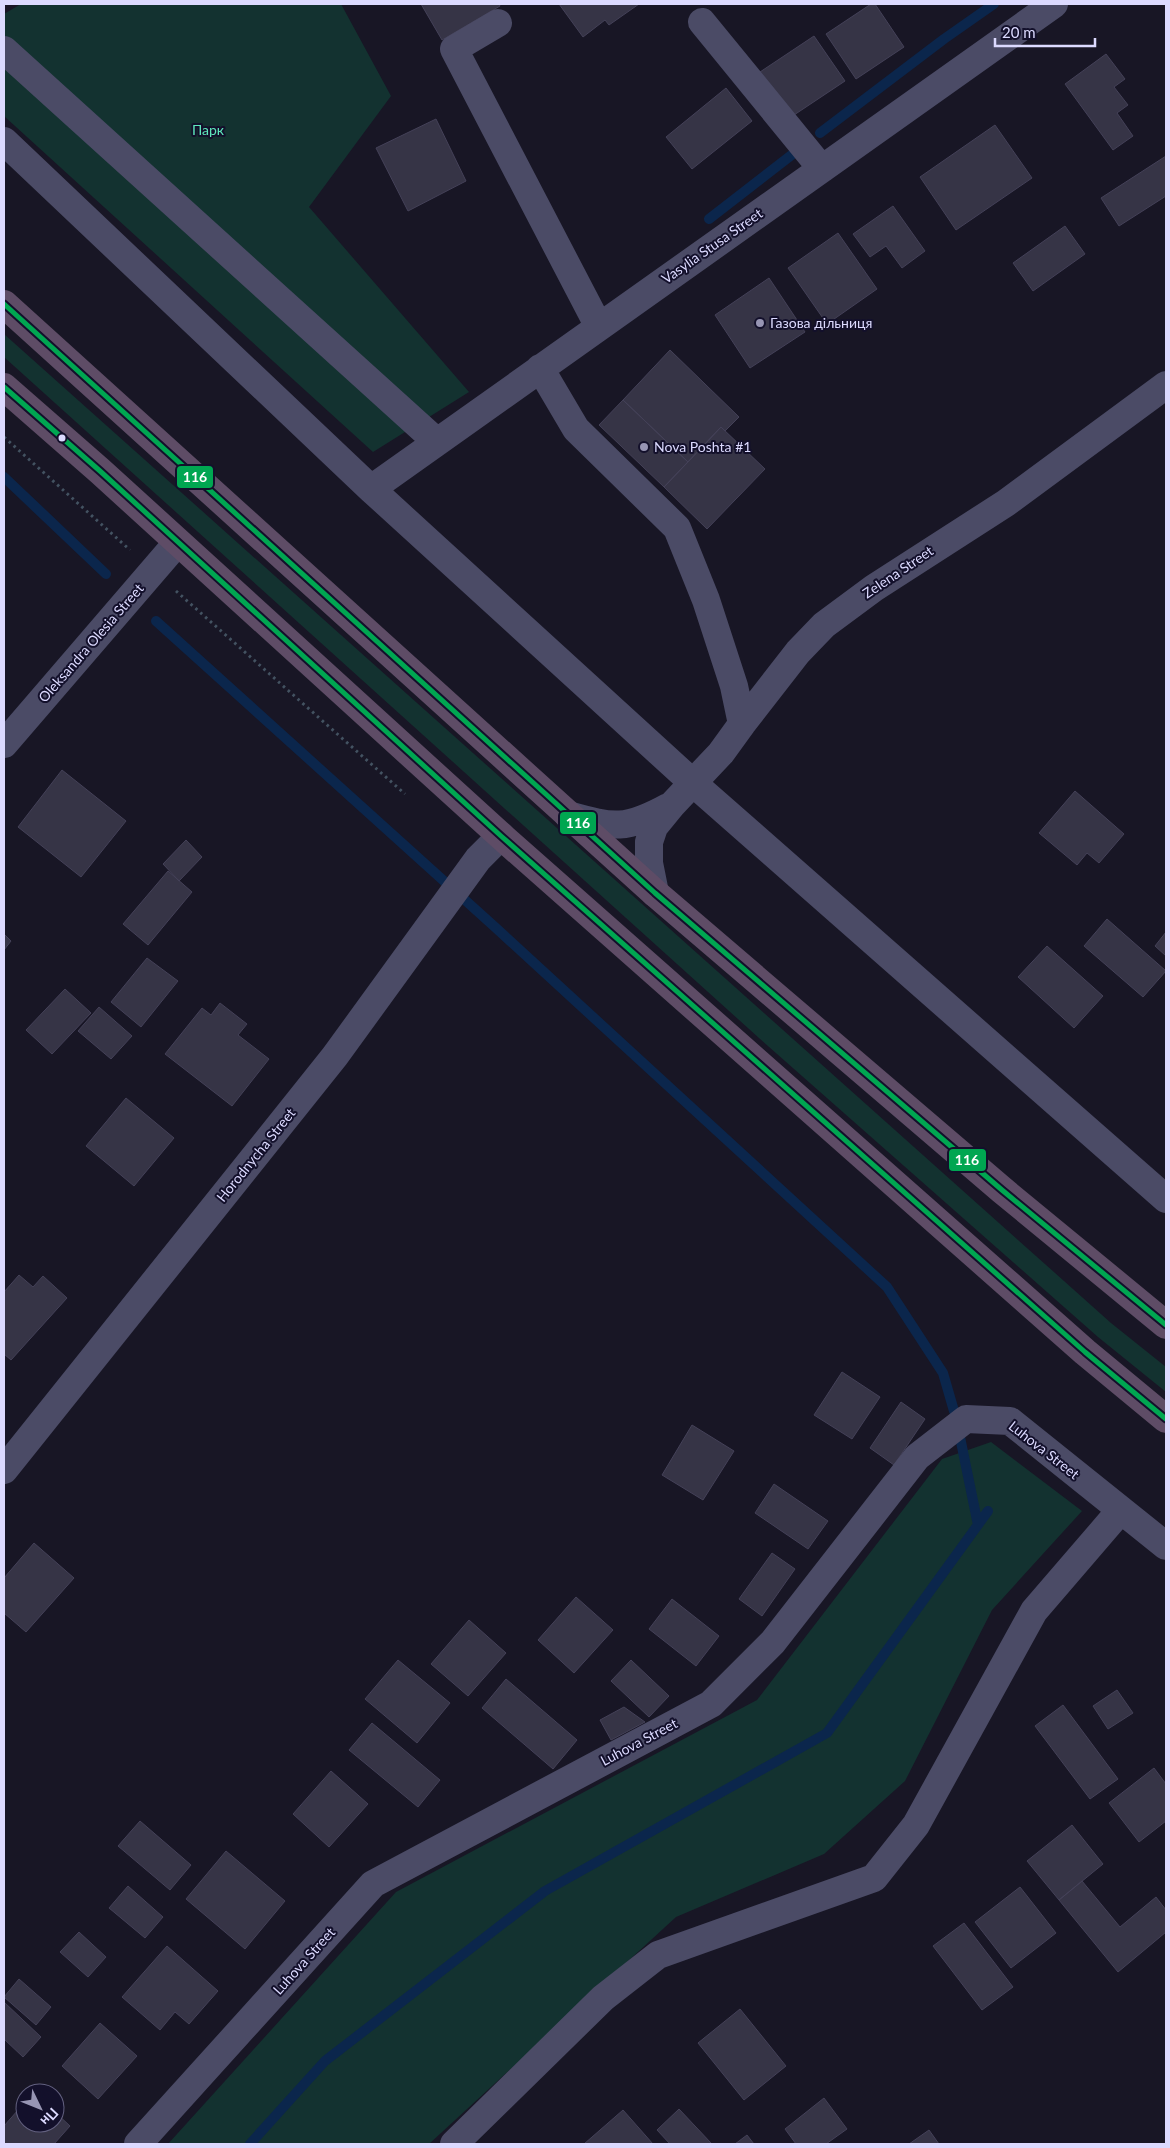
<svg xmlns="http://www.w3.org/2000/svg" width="1170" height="2148" viewBox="0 0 1170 2148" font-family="Lato,sans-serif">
<rect width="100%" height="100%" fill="#181625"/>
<path fill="#133230" d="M 21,4 L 341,4 L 391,96 L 309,207 L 469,392 L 373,452 L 4,116 L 4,14 Z
M 4,334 L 1111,1323 L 1166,1367 L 1166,1392 L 1098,1337 L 759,1038 L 4,357 Z
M 991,1442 L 1082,1511 L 992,1610 L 905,1781 L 824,1854 L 676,1917 L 429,2144 L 168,2144 L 396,1892 L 757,1700 L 942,1459 Z"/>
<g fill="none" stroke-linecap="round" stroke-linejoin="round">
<path stroke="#0b264c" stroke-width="10" d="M 820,133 L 944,39 L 994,4
M 709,219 L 798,150
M 4,477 L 106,574
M 156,621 L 496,928 L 887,1287 L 943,1373 L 954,1411
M 960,1437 L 978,1525
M 250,2144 L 325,2061 L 545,1891 L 827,1733 L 988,1511"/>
</g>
<path fill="#363446" stroke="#444158" d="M 421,4 L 499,4 L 500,6 L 442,40 Z
M 559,4 L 639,4 L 609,25 L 605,20 L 583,37 Z
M 871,4 L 875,4 L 904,47 L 856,79 L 826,34 Z
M 814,36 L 845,81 L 791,117 L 760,72 Z
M 1106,54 L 1125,79 L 1114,87 L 1128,105 L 1117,113 L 1133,136 L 1113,150 L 1065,84 Z
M 726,88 L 752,121 L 692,169 L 666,137 Z
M 436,119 L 466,181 L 408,211 L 376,148 Z
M 995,125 L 1032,178 L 956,230 L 920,177 Z
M 1166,156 L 1166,196 L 1119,226 L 1101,198 Z
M 893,206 L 925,251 L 902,268 L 886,246 L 870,257 L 853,234 Z
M 1065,226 L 1085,254 L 1033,291 L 1013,263 Z
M 838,233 L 877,289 L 827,324 L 788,268 Z
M 769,278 L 805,332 L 750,368 L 715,315 Z
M 670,350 L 739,417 L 725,431 L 721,427 L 688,462 L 623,400 Z
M 623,400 L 688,462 L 664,487 L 599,425 Z
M 721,427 L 765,469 L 707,529 L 664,487 Z
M 62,770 L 126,821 L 81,877 L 18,827 Z
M 1075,791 L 1124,834 L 1099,863 L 1087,853 L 1077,865 L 1039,833 Z
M 186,840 L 202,857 L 179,881 L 163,864 Z
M 168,871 L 192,892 L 148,945 L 123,924 Z
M 1107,919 L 1166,971 L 1143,997 L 1084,946 Z
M 1166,932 L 1166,956 L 1155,946 Z
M 4,934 L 11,941 L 4,950 Z
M 1047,946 L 1103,996 L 1074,1028 L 1018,977 Z
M 147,958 L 178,981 L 141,1027 L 111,1002 Z
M 65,989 L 91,1013 L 52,1054 L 26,1030 Z
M 220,1003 L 247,1024 L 238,1035 L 269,1059 L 232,1106 L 165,1054 L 202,1008 L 211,1015 Z
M 99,1007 L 132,1036 L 111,1059 L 78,1031 Z
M 126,1098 L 174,1138 L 134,1186 L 86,1146 Z
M 19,1275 L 33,1287 L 43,1276 L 67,1298 L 11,1360 L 4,1354 L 4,1292 Z
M 842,1372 L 880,1397 L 852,1439 L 814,1415 Z
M 901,1402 L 925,1419 L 894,1465 L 870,1448 Z
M 692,1425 L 734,1451 L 703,1500 L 662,1475 Z
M 774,1484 L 828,1521 L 808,1549 L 755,1513 Z
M 34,1543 L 74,1578 L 26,1632 L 4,1613 L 4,1578 Z
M 772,1553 L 795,1569 L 762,1616 L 739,1599 Z
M 576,1597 L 613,1630 L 574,1673 L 538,1640 Z
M 672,1599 L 719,1636 L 696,1666 L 649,1629 Z
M 469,1620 L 506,1653 L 468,1696 L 431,1664 Z
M 398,1660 L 450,1703 L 417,1743 L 365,1699 Z
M 631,1660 L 669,1696 L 649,1717 L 611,1681 Z
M 506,1679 L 577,1740 L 553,1769 L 482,1708 Z
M 1117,1690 L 1133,1713 L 1108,1729 L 1093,1706 Z
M 1063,1705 L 1118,1779 L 1090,1799 L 1035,1726 Z
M 624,1707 L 645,1722 L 611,1740 L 600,1720 Z
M 372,1723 L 440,1780 L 418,1807 L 349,1750 Z
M 1154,1768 L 1166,1784 L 1166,1821 L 1139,1842 L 1109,1803 Z
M 331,1771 L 368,1804 L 329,1847 L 293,1814 Z
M 140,1821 L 191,1865 L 170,1890 L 118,1846 Z
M 1072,1825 L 1103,1864 L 1059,1900 L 1027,1861 Z
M 226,1851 L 285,1901 L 245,1949 L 186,1899 Z
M 1082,1881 L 1120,1927 L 1156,1897 L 1166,1910 L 1166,1932 L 1118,1972 L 1059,1900 Z
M 128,1886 L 163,1917 L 145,1938 L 109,1908 Z
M 1020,1887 L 1056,1933 L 1011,1968 L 975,1922 Z
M 964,1923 L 1013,1987 L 982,2010 L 933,1946 Z
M 79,1932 L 106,1957 L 88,1977 L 60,1952 Z
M 167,1946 L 218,1991 L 189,2024 L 175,2012 L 160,2030 L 122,1997 Z
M 19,1979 L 51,2007 L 36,2025 L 4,1997 Z
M 4,2002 L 41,2037 L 23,2057 L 4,2039 Z
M 740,2009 L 786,2066 L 744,2100 L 698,2043 Z
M 100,2023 L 137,2056 L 98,2099 L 62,2066 Z
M 824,2098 L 847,2129 L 826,2144 L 796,2144 L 785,2129 Z
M 25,2102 L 25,2123 L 55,2123 L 55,2112 L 70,2126 L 54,2144 L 4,2144 L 4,2126 Z
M 679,2109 L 711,2143 L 709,2144 L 670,2144 L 657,2130 Z
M 623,2110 L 653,2144 L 584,2144 Z
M 929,2130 L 939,2144 L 909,2144 Z
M 747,2135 L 754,2144 L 735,2144 Z"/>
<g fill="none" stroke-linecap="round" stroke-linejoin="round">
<path stroke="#435261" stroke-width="3" stroke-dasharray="2.5 4" stroke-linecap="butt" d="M 4,437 L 130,550
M 176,591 L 405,794"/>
<path stroke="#4b4b66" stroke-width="28" d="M 702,22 L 822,169
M 498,23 L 454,49 L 599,327
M 4,50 L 437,442
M 4,141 L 371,489 L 693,783 L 1166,1199
M 540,368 L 576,429 L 677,528 L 706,600 L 734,686 L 742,724
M 371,489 L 1054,4
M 4,744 L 177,543
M 568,815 C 614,828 626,830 668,807
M 655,893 L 649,863 L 649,842 L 654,827 L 672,805 L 721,753 L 742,724 L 798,652 L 824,625 L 874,588 L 1006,503 L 1166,385
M 4,1470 L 335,1056 L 478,859 L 501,836
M 138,2144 L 373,1884 L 711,1704 L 773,1642 L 917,1457 L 966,1419 L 1010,1421 L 1166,1546
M 454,2144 L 603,1998 L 658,1955 L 874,1878 L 916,1825 L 1034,1611 L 1120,1511"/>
<path stroke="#5e4c66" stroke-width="28" d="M 4,304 L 655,893 L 1002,1190 L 1166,1325
M 4,387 L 100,471 L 501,836 L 1085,1352 L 1166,1419"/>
<defs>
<path id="bus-1" d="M 4,304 L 655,893 L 1002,1190 L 1166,1325
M 4,387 L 100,471 L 501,836 L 1085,1352 L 1166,1419"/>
</defs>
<use href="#bus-1" stroke="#13102b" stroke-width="9"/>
<use href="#bus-1" stroke="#00a651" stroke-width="5"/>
</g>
<g fill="#9795b3" stroke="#13102b" stroke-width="2">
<circle cx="760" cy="323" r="5"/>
<circle cx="644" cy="447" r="5"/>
</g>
<circle fill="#dcdaff" stroke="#13102b" stroke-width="2" cx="62" cy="438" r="4.5"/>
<g text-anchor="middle" stroke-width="4" stroke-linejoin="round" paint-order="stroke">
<g font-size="14" fill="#5ee7bc" stroke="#13102b">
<text x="208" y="135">Парк</text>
</g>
<g font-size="14" fill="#dcdaff" stroke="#13102b">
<text transform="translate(712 246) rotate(-35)" y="5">Vasylia Stusa Street</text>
<text transform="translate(898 572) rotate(-34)" y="5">Zelena Street</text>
<text transform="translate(91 643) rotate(-49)" y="5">Oleksandra Olesia Street</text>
<text transform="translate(256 1155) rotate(-51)" y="5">Horodnycha Street</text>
<text transform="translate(1044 1450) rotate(38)" y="5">Luhova Street</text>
<text transform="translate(639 1742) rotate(-28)" y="5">Luhova Street</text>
<text transform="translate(304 1961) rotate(-48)" y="5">Luhova Street</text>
</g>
<g font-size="14" fill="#dcdaff" stroke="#13102b" text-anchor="start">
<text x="770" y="328">Газова дільниця</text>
<text x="654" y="452">Nova Poshta #1</text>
</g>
</g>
<g stroke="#13102b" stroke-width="2">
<rect x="176" y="465" width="38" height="24" rx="5" fill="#00a651"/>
<rect x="559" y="811" width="38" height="24" rx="5" fill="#00a651"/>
<rect x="948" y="1148" width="39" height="24" rx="5" fill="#00a651"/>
</g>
<g font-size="14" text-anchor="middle" font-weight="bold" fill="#fff">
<text x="195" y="482">116</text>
<text x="578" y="828">116</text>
<text x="967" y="1165">116</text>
</g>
<rect width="1170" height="2148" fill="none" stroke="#dcdaff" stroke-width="10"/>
<g transform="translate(40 2108) rotate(133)"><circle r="24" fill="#13102b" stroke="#636180"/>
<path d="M0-4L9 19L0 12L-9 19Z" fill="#9795b3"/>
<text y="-8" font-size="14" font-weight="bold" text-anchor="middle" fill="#dcdaff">Пн</text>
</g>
<path d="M995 38v8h100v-8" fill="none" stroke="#dcdaff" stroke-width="2.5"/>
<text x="1002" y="38" font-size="15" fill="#dcdaff" stroke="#13102b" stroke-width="4" paint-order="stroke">20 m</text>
</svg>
